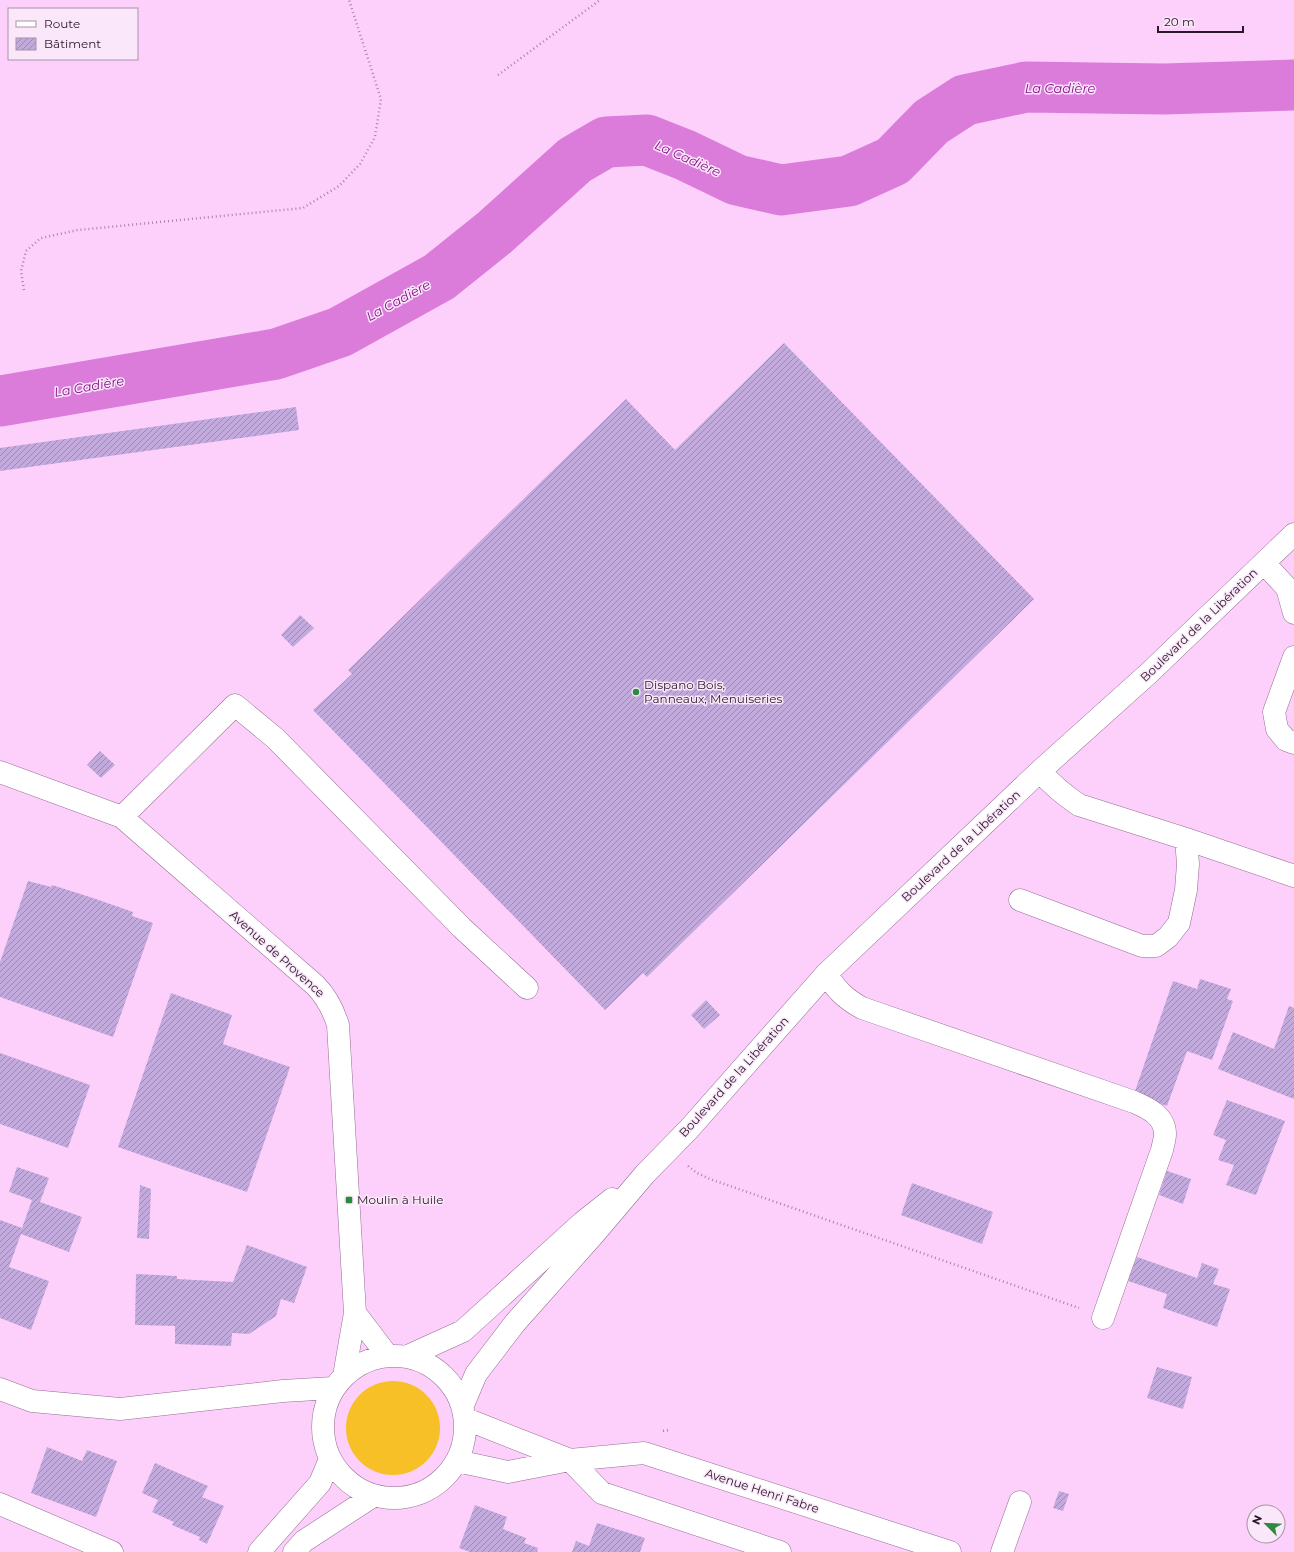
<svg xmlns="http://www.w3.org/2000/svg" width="1294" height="1552" viewBox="0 0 1294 1552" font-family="Montserrat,sans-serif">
<defs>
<pattern id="building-hatch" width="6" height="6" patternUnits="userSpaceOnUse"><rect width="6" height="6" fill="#c3aadd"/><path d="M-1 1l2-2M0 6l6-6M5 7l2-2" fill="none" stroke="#9e89b3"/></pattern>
</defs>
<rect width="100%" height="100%" fill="#fdd0fc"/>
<path fill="#f6c026" d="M346 1428a47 47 0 1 1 94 0a47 47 0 1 1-94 0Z"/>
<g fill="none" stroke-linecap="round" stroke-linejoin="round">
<path stroke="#db7cdb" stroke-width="51" d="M 0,401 L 276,354 L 340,332 L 439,277 L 494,233 L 575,160 L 606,142 L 647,140 L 685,155 L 737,180 L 781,190 L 849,181 L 893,161 L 931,122 L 965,100 L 1026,87 L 1164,89 L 1294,85"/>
</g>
<path fill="url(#building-hatch)" d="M 784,343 L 1034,599 L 647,977 L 643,973 L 605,1010 L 313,710 L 352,674 L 348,670 L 626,399 L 675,450 Z
M 296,407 L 299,430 L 0,471 L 0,448 Z
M 300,615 L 314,628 L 293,647 L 281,635 Z
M 100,751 L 115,765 L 101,778 L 87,765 Z
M 28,881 L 51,887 L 52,885 L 93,898 L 133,912 L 132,916 L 153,923 L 113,1037 L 0,997 L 0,962 Z
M 1200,979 L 1231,989 L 1227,999 L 1233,1001 L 1212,1060 L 1187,1051 L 1167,1106 L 1134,1094 L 1173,981 L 1197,989 Z
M 171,993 L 232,1015 L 223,1044 L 290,1067 L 247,1192 L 118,1147 Z
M 706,1000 L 720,1015 L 704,1029 L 691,1015 Z
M 1289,1006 L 1294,1008 L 1294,1099 L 1218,1069 L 1233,1032 L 1274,1049 Z
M 0,1053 L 90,1085 L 68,1148 L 0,1124 Z
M 1227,1100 L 1285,1121 L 1256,1195 L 1226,1185 L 1234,1165 L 1218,1160 L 1226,1140 L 1213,1135 Z
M 17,1167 L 49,1178 L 40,1202 L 82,1217 L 69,1252 L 21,1234 L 9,1267 L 49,1281 L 31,1330 L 0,1318 L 0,1220 L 22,1228 L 32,1200 L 9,1192 Z
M 1167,1171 L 1191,1179 L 1183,1204 L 1159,1195 Z
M 912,1183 L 993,1212 L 982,1244 L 901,1215 Z
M 140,1185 L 151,1189 L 149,1239 L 137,1238 Z
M 247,1245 L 307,1267 L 294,1303 L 281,1299 L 276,1316 L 249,1334 L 232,1333 L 231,1346 L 175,1344 L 175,1326 L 135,1325 L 136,1274 L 177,1276 L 177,1279 L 233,1282 Z
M 1137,1257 L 1197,1278 L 1202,1263 L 1219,1269 L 1213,1284 L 1230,1289 L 1217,1327 L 1163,1308 L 1167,1294 L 1128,1281 Z
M 1157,1367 L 1192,1377 L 1183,1409 L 1147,1398 Z
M 47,1447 L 82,1461 L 87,1450 L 117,1461 L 96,1517 L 31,1493 Z
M 155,1463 L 208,1486 L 202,1497 L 224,1506 L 207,1544 L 199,1540 L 200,1537 L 172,1525 L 174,1522 L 152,1512 L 158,1500 L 142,1493 Z
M 1059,1491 L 1069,1494 L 1063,1511 L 1053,1508 Z
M 475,1505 L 507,1517 L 503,1529 L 526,1538 L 524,1543 L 538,1548 L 537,1552 L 470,1552 L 459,1548 Z
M 597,1523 L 645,1538 L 640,1552 L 572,1552 L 576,1541 L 589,1546 Z"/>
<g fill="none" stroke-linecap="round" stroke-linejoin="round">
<defs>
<path id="minor" d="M 1264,563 L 1287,588 L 1294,613
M 1294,657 L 1274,712 L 1277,729 L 1286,740 L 1294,743
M 1040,771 C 1052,785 1064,795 1079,805 L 1186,839 L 1294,876
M 0,772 L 122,817 L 315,985 C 327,997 333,1009 338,1025 L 355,1313 L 344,1376
M 122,817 L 235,705 L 275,738 L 462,928 L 527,988
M 1020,900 L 1142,946 L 1156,946 L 1168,937 L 1179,923 L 1186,890 L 1188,864 L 1186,839
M 826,974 C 837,990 844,998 862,1008 L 1134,1102 C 1148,1108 1165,1116 1165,1134 C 1165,1139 1163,1145 1162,1150 L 1103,1318
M 355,1313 L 387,1355
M323 1427a71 71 0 1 1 142 0a71 71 0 1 1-142 0Z
M 408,1356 L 463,1331 L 583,1222 L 612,1199
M 0,1389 L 32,1401 L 120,1409 L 283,1391 L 333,1388
M 463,1405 L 476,1374 L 515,1323 L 595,1233 L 645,1174 L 689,1129 L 826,974 L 1040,771 L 1149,673 L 1294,534
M 466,1419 L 570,1460 L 602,1493 L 780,1552
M 457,1461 L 508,1472 L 570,1460 L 644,1453 L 950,1552
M 0,1504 L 112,1552
M 259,1552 L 320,1483 L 330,1459
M 294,1552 L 304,1541 L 373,1496
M 1002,1552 L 1020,1502"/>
</defs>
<use href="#minor" stroke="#956c94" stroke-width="23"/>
<path stroke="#a684a5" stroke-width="2.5" stroke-dasharray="1 3" stroke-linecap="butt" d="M 498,75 L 600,0
M 24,290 L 21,271 L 26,251 L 41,238 L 78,230 L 303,208 L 339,186 L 360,164 L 375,137 L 381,99 L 349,0
M 688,1166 L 697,1173 L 710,1179 L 1079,1308
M 663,1431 L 670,1430"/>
<use href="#minor" stroke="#fff" stroke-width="22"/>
</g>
<g fill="#2a8b3e" stroke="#fae7f9" stroke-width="1.5">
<circle cx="636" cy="692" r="4"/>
<rect x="345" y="1196" width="8" height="8" rx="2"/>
</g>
<g text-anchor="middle" stroke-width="3" stroke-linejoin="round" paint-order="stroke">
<g font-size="12" fill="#291828" stroke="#fae7f9">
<text transform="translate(1199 625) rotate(-44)" y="4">Boulevard de la Libération</text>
<text transform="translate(961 846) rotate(-43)" y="4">Boulevard de la Libération</text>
<text transform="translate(277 954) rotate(42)" y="4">Avenue de Provence</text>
<text transform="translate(734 1077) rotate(-48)" y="4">Boulevard de la Libération</text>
<text transform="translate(762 1491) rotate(18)" y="4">Avenue Henri Fabre</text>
</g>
<g font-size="12" fill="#291828" stroke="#fae7f9" text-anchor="start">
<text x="644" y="689">Dispano Bois,<tspan x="644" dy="14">Panneaux, Menuiseries</tspan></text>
<text x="357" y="1204">Moulin à Huile</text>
</g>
<g font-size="13" font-style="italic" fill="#870f8a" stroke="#fae7f9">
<text x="1060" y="93">La Cadière</text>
<text transform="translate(688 158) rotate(24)" y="5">La Cadière</text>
<text transform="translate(398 300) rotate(-29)" y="5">La Cadière</text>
<text transform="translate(89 386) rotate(-10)" y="5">La Cadière</text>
</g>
</g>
<rect x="8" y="8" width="130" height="52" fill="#fae7f9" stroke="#a694a5"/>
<rect x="16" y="21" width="20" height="6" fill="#ffffff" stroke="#a694a5"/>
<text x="44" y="28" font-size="12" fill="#291828">Route</text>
<rect x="16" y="38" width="20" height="12" fill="url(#building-hatch)" stroke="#a694a5"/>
<text x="44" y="48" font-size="12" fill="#291828">Bâtiment</text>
<g transform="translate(1266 1524) rotate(294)"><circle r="19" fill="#fae7f9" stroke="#a694a5"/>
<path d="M0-3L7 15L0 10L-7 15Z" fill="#2a8b3e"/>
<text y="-6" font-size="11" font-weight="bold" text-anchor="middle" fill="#291828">N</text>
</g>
<path d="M1158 26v6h85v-6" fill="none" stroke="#291828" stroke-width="2"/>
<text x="1164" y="26" font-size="12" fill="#291828" stroke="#fae7f9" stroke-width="3" paint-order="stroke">20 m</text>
</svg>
